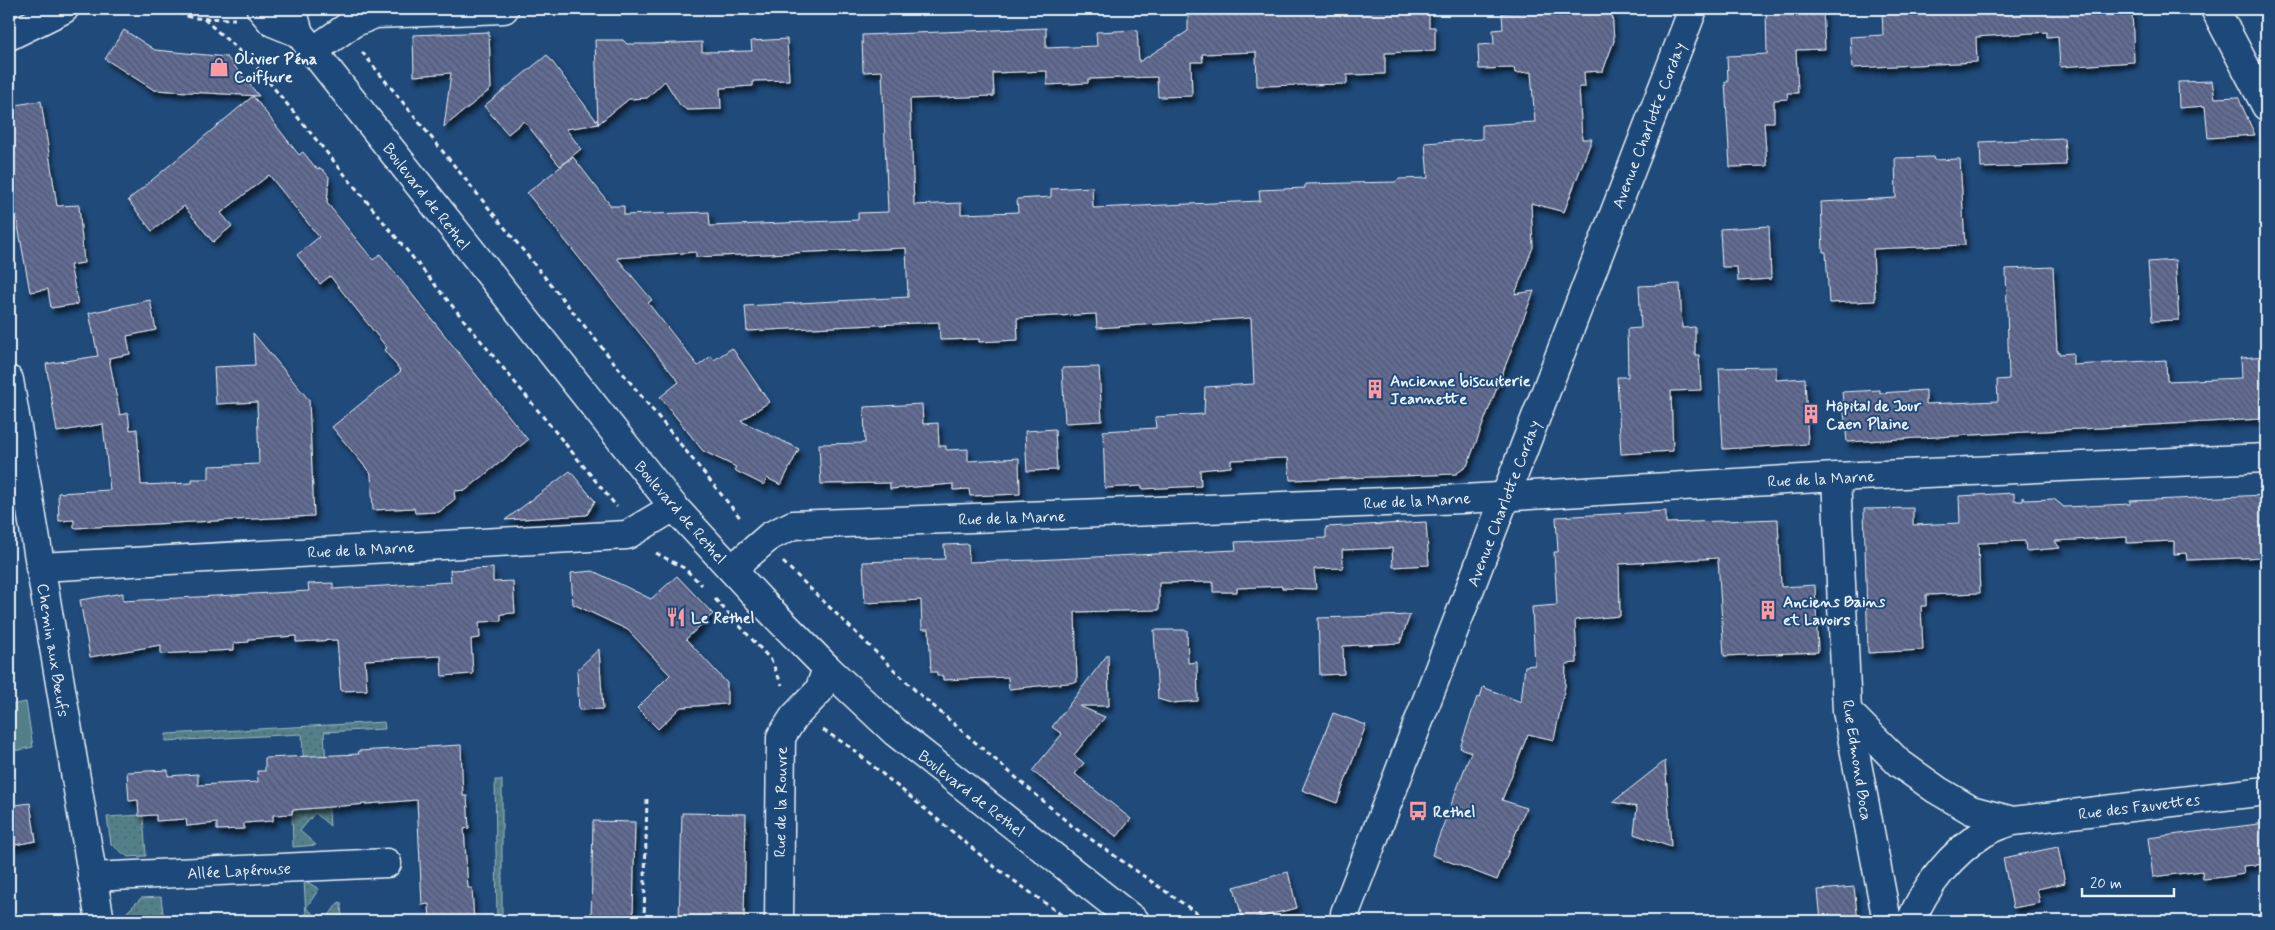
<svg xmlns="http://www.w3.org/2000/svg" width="2275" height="930" viewBox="0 0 2275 930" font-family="Mynerve,sans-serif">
<defs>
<pattern id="grass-dots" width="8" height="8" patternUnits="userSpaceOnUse" patternTransform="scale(1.25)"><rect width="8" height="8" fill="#527f88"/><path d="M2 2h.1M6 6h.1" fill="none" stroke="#4d666c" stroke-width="1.8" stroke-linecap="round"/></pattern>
<pattern id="building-back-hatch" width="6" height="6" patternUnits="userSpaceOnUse" patternTransform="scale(1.25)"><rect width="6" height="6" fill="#626c94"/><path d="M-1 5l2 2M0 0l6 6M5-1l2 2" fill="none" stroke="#53586b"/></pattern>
<filter id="shadow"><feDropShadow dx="3" dy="5.5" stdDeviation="2.5" flood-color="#0009"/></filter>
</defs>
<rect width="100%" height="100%" fill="#1f4a7a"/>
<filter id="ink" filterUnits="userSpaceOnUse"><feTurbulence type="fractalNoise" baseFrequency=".02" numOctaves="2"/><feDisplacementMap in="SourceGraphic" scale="10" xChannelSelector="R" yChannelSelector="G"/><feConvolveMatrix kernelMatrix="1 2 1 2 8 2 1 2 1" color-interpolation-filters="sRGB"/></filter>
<g filter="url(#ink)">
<path fill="url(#grass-dots)" stroke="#9db8c0" d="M 384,722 L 385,729 L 324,732 L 330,826 L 315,813 L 300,831 L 316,845 L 293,847 L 292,810 L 306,809 L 302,734 L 166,741 L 166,734 Z
M 495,780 L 502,780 L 502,921 L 497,921 Z
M 143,815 L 146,856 L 128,857 L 111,844 L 107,817 Z
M 304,880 L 319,889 L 306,908 L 322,921 L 312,921 L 312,916 L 306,916 Z
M 161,897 L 164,921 L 125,921 L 124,915 L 141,898 Z
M 341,902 L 342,921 L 325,921 L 338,903 Z"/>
<path fill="#527f88" stroke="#9db8c0" d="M 26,702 L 33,747 L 9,752 L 9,705 Z"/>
<path fill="url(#building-back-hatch)" stroke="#e8f1f8" filter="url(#shadow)" d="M 1350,9 L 1429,9 L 1429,27 L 1435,27 L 1435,51 L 1385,53 L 1385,74 L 1347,75 L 1347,84 L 1257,86 L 1256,52 L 1202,54 L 1203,62 L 1191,62 L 1192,96 L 1158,97 L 1157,77 L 1088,79 L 1088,83 L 1047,85 L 1047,71 L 993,73 L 994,96 L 910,99 L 914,205 L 961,203 L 961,214 L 1018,212 L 1017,199 L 1051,197 L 1051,189 L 1092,187 L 1093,208 L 1260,201 L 1259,190 L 1305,188 L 1305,184 L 1395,182 L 1399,179 L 1428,178 L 1425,143 L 1482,139 L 1482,125 L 1535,122 L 1531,72 L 1515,73 L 1514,68 L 1479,69 L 1478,45 L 1494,44 L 1493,30 L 1503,29 L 1502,13 L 1554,9 L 1612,9 L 1614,41 L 1603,71 L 1584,72 L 1585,87 L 1579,87 L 1582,139 L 1592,139 L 1564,212 L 1531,203 L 1533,247 L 1515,294 L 1534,291 L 1467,466 L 1456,474 L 1290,480 L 1288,458 L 1231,460 L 1231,467 L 1200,470 L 1201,486 L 1142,489 L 1142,486 L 1105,488 L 1103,431 L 1156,428 L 1155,417 L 1204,414 L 1205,387 L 1254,384 L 1251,318 L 1097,328 L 1096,314 L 1017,318 L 1018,340 L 979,342 L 979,339 L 940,340 L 939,322 L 747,331 L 745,306 L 908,297 L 906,248 L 696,257 L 696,252 L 617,258 L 652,300 L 648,303 L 698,366 L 711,356 L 714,360 L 732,348 L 769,402 L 741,421 L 799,449 L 781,485 L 767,478 L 764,485 L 734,470 L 736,467 L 703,451 L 660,397 L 679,382 L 527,193 L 573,157 L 611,206 L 624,206 L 624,215 L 709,212 L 710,226 L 858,220 L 858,213 L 888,212 L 882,71 L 863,72 L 862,35 L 1046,28 L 1046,48 L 1097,46 L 1096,32 L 1137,30 L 1139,62 L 1188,31 L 1188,14 Z
M 1766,9 L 1823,9 L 1825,49 L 1796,50 L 1798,93 L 1787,93 L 1788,99 L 1774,100 L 1774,122 L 1764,122 L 1767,166 L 1730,167 L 1725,82 L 1728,82 L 1727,56 L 1767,54 Z
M 1882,9 L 2132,9 L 2134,62 L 2060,67 L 2058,36 L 2047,37 L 2047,32 L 1976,37 L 1977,62 L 1852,68 L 1850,37 L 1883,35 Z
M 124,30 L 155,50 L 227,57 L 259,96 L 154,90 L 105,59 Z
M 489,32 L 491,89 L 444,127 L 451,73 L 414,76 L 413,35 Z
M 787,39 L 789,80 L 753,81 L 753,86 L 720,88 L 721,109 L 687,110 L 680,105 L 665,81 L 647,98 L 629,99 L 598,124 L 595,40 L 623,40 L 627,44 L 649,44 L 702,42 L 702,52 L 752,51 L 751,41 Z
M 547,55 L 599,124 L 566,129 L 581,149 L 560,166 L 524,121 L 508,134 L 484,106 Z
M 2212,81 L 2215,98 L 2238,97 L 2255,135 L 2208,138 L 2205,106 L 2179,108 L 2178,82 Z
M 253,96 L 299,155 L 303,152 L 316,168 L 322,169 L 329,177 L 327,203 L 373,260 L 380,254 L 528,440 L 466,490 L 454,491 L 455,499 L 439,512 L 415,513 L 414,508 L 373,510 L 371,474 L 332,427 L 401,371 L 384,350 L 387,348 L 330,276 L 320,284 L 297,255 L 319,237 L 269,175 L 221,213 L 232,226 L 213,242 L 184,206 L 152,231 L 128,200 Z
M 41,101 L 57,206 L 79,205 L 84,263 L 70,265 L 78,304 L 51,308 L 48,289 L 30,292 L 15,209 L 9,209 L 9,106 Z
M 2064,138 L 2066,165 L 1981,168 L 1980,142 Z
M 1933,157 L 1934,160 L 1960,159 L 1965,245 L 1873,249 L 1875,301 L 1829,303 L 1826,252 L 1823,252 L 1821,202 L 1896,198 L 1895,158 Z
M 1769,226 L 1771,279 L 1738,281 L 1737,267 L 1722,267 L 1720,229 Z
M 2175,260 L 2179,320 L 2152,321 L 2148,262 Z
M 2053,267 L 2057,351 L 2059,351 L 2059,354 L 2073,353 L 2073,365 L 2166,360 L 2167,381 L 2242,378 L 2241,358 L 2266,356 L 2266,398 L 2260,398 L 2261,419 L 1847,442 L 1842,392 L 1880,390 L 1880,393 L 1926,390 L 1926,404 L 1998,401 L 1997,380 L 2009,379 L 2006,269 Z
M 1680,284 L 1682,328 L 1695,327 L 1695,355 L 1699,355 L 1701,390 L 1671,391 L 1673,451 L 1621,454 L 1617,377 L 1628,377 L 1627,329 L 1641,328 L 1639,286 Z
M 150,300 L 156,330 L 127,336 L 130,354 L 109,358 L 120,415 L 128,413 L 130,430 L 137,429 L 141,485 L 192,483 L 192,479 L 209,479 L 209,466 L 259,464 L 257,402 L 216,404 L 214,367 L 255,365 L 253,333 L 309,400 L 314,516 L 74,528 L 74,520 L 59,521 L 58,493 L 110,490 L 103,424 L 57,432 L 46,364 L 98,356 L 89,313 Z
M 1099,367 L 1102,421 L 1065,423 L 1062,368 Z
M 1776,367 L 1776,380 L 1805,378 L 1808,444 L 1723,449 L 1719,368 Z
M 922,404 L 923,424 L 938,423 L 939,446 L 946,446 L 946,450 L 968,449 L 968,461 L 1019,458 L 1020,494 L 970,496 L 969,489 L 953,490 L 953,484 L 890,489 L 890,483 L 821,484 L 819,444 L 865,443 L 864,407 Z
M 1055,429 L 1057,470 L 1027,471 L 1025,431 Z
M 570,471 L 595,501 L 587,515 L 505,520 Z
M 2014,493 L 2014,501 L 2023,501 L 2023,497 L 2025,500 L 2054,499 L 2064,507 L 2130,504 L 2130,501 L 2266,495 L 2266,557 L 2187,560 L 2186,553 L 2174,554 L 2174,541 L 2127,543 L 2127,537 L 2055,541 L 2060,548 L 2026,551 L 2025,541 L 1978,543 L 1980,593 L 1926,595 L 1926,606 L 1921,606 L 1923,650 L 1868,653 L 1864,509 L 1913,508 L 1913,525 L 1960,523 L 1959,496 Z
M 1666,511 L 1666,523 L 1778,519 L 1781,587 L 1815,585 L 1818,652 L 1724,656 L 1718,558 L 1619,564 L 1620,616 L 1575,620 L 1577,663 L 1566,664 L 1565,686 L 1554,740 L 1528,734 L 1502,800 L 1526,808 L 1497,880 L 1432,855 L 1471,752 L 1460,748 L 1477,697 L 1480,698 L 1483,687 L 1521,702 L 1525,666 L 1535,665 L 1532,607 L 1557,605 L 1554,552 L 1558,552 L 1556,517 Z
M 1426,522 L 1429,565 L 1393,567 L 1392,548 L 1342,550 L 1343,568 L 1314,569 L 1316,589 L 1282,588 L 1282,586 L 1237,588 L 1237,592 L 1213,592 L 1213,582 L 1159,583 L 1159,610 L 1075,612 L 1077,682 L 1009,689 L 1008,677 L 943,680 L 943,676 L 937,676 L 937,672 L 931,672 L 929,629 L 922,629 L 921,600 L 865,603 L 863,562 L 945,559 L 944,545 L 968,544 L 969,562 L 1035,560 L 1236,550 L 1235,542 L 1326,538 L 1326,527 Z
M 493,568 L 493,582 L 513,581 L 515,613 L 501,614 L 501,621 L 479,622 L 480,638 L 471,639 L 473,674 L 442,676 L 441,656 L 365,660 L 367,690 L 341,691 L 337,640 L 296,642 L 296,636 L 249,639 L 249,642 L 234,643 L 234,650 L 161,654 L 161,645 L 90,657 L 80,600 L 123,593 L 123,601 L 309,591 L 308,584 L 333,583 L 333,589 L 451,582 L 450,570 Z
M 593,571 L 651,599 L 677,576 L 713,614 L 686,639 L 727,683 L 727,704 L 681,707 L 658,729 L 637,708 L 670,675 L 628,630 L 573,604 L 571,573 Z
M 1410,615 L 1400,643 L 1343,646 L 1344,674 L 1320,675 L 1318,618 Z
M 1154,630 L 1187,630 L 1188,663 L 1197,662 L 1198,701 L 1171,703 L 1158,699 Z
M 599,649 L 603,709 L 579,710 L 577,670 Z
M 1108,654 L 1109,706 L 1079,706 L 1105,717 L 1074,755 L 1084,763 L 1075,774 L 1131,819 L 1117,837 L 1032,771 L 1062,734 L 1052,727 Z
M 1333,713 L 1366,725 L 1337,803 L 1302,790 Z
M 461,745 L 463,796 L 467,796 L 469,828 L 464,829 L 468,888 L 472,888 L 474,921 L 430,921 L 429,904 L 422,905 L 417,800 L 292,810 L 292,814 L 273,815 L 273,821 L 244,823 L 244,829 L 217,830 L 217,823 L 187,826 L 186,819 L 156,821 L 156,815 L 139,816 L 138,800 L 129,801 L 127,772 L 168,770 L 168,776 L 198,774 L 198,785 L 258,782 L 257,771 L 265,771 L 265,758 L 359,754 L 358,751 Z
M 1665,761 L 1669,813 L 1671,847 L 1634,834 L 1637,807 L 1613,802 Z
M 30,803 L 36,841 L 9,846 L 9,806 Z
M 682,813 L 746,814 L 744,921 L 679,921 Z
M 593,821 L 635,822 L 633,921 L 591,921 Z
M 2266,823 L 2266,864 L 2243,866 L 2244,874 L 2224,877 L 2203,879 L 2202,871 L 2153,877 L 2148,838 Z
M 2058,847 L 2065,883 L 2037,889 L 2040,903 L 2013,908 L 2003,858 Z
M 1288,872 L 1297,908 L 1243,921 L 1234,887 Z
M 1854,887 L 1858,921 L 1821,921 L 1818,890 Z"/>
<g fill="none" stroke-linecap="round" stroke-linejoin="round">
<defs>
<path id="minor" d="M 2215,9 L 2266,106
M 313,51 L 353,23 L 375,14 L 504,9
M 1836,477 L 1847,711 L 1887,921
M 40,567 L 627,535 L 674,507
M 732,569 L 770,536 L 793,525 L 1463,499 L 1836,477 L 2266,458
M 1847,711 L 1899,763 L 1937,790 L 1971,810 L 2013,821 L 2266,791
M 92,877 L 387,863
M 779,921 L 781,737 L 794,717 L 819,691 L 827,668
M 1911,921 C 1925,886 1952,853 1984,833 C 1993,827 2003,824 2013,821"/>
<path id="tertiary" d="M 9,36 L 64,9
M 9,380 L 100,921
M 1347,921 L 1345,913 L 1693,9"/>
<path id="secondary" d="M 261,9 L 272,22 L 299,33
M 292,9 L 299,33 L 313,51 L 674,507 L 760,600 L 827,668 L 895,732 L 1135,921"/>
</defs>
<use href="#minor" stroke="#e8f1f8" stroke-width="31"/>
<use href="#tertiary" stroke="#e8f1f8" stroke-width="31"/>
<use href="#secondary" stroke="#e8f1f8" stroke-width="31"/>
<path stroke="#e8f1f8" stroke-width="3" stroke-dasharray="5 4" stroke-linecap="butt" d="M 170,9 L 192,18 L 235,19
M 204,19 L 255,65 L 617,507
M 362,52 L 742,520
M 656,553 L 684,568 L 702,585
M 783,562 L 916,691 L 1072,826 L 1208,921
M 715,599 L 771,660 L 782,685
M 823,730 L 850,747 L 995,867 L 1070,921
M 644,921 L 647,798"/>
<use href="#minor" stroke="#1f4a7a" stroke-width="28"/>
<use href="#tertiary" stroke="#1f4a7a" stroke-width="28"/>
<use href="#secondary" stroke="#1f4a7a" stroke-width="28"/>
</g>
</g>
<defs>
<symbol id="shop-bare" viewBox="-9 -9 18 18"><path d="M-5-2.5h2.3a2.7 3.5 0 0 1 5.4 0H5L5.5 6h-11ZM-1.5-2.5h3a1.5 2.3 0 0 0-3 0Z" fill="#ff9aa2" stroke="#1f4a7a" stroke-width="2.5" paint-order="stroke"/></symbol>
<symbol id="building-bare" viewBox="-9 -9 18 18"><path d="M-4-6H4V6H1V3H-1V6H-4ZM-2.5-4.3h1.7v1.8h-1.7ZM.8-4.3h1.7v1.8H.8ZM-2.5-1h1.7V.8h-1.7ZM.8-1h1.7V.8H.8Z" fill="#ff9aa2" stroke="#1f4a7a" stroke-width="2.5" paint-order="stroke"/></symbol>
<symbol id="restaurant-bare" viewBox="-9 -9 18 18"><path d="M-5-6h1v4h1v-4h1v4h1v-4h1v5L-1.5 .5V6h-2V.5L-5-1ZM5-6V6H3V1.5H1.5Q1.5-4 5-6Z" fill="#ff9aa2" stroke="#1f4a7a" stroke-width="2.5" paint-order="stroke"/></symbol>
<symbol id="bus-bare" viewBox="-9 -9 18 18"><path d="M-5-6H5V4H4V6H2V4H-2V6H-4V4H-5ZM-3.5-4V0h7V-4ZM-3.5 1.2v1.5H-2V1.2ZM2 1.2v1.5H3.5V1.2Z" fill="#ff9aa2" stroke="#1f4a7a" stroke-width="2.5" paint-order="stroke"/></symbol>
</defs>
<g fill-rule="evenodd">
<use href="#shop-bare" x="205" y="53" width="28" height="28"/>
<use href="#building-bare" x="1361" y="375" width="28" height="28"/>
<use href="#building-bare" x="1797" y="400" width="28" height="28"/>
<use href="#building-bare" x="1754" y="596" width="28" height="28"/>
<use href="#restaurant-bare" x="662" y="603" width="28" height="28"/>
<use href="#bus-bare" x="1404" y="797" width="28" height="28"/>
</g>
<g text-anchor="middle" stroke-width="4" stroke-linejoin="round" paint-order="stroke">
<g font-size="16" font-weight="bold" fill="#e8f1f8" stroke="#1f4a7a" text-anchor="start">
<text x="234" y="64">Olivier Péna<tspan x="234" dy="18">Coiffure</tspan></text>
<text x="1390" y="386">Ancienne biscuiterie<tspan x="1390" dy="18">Jeannette</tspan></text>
<text x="1826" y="411">Hôpital de Jour<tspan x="1826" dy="18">Caen Plaine</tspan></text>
<text x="1783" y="607">Anciens Bains<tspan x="1783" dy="18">et Lavoirs</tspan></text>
<text x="691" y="623">Le Rethel</text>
<text x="1433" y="817">Rethel</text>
</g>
<g font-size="16" fill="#e8f1f8" stroke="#1f4a7a">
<text transform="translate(1648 125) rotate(-69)" y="6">Avenue Charlotte Corday</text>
<text transform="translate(427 196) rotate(52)" y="6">Boulevard de Rethel</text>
<text transform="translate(1821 478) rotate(-3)" y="6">Rue de la Marne</text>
<text transform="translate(1417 500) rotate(-3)" y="6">Rue de la Marne</text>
<text transform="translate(1503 503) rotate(-69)" y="6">Avenue Charlotte Corday</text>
<text transform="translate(681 512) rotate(49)" y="6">Boulevard de Rethel</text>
<text transform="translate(1012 517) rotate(-2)" y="6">Rue de la Marne</text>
<text transform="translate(361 549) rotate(-3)" y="6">Rue de la Marne</text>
<text transform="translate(54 650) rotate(81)" y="6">Chemin aux Bœufs</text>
<text transform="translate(1858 760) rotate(81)" y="6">Rue Edmond Boca</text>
<text transform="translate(972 793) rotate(38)" y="6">Boulevard de Rethel</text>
<text transform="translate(780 802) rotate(-89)" y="6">Rue de la Rouvre</text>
<text transform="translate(2139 806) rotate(-7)" y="6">Rue des Fauvettes</text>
<text transform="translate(239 870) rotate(-3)" y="6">Allée Lapérouse</text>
</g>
</g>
<rect width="2275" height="930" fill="none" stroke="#1f4a7a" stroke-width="30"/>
<rect x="15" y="15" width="2245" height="900" fill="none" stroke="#e8f1f8" stroke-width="2" filter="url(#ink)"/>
<path d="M2082 888v8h92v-8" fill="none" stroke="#e8f1f8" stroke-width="2.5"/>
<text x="2090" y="888" font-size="15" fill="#e8f1f8" stroke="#1f4a7a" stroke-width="4" paint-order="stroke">20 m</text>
</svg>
